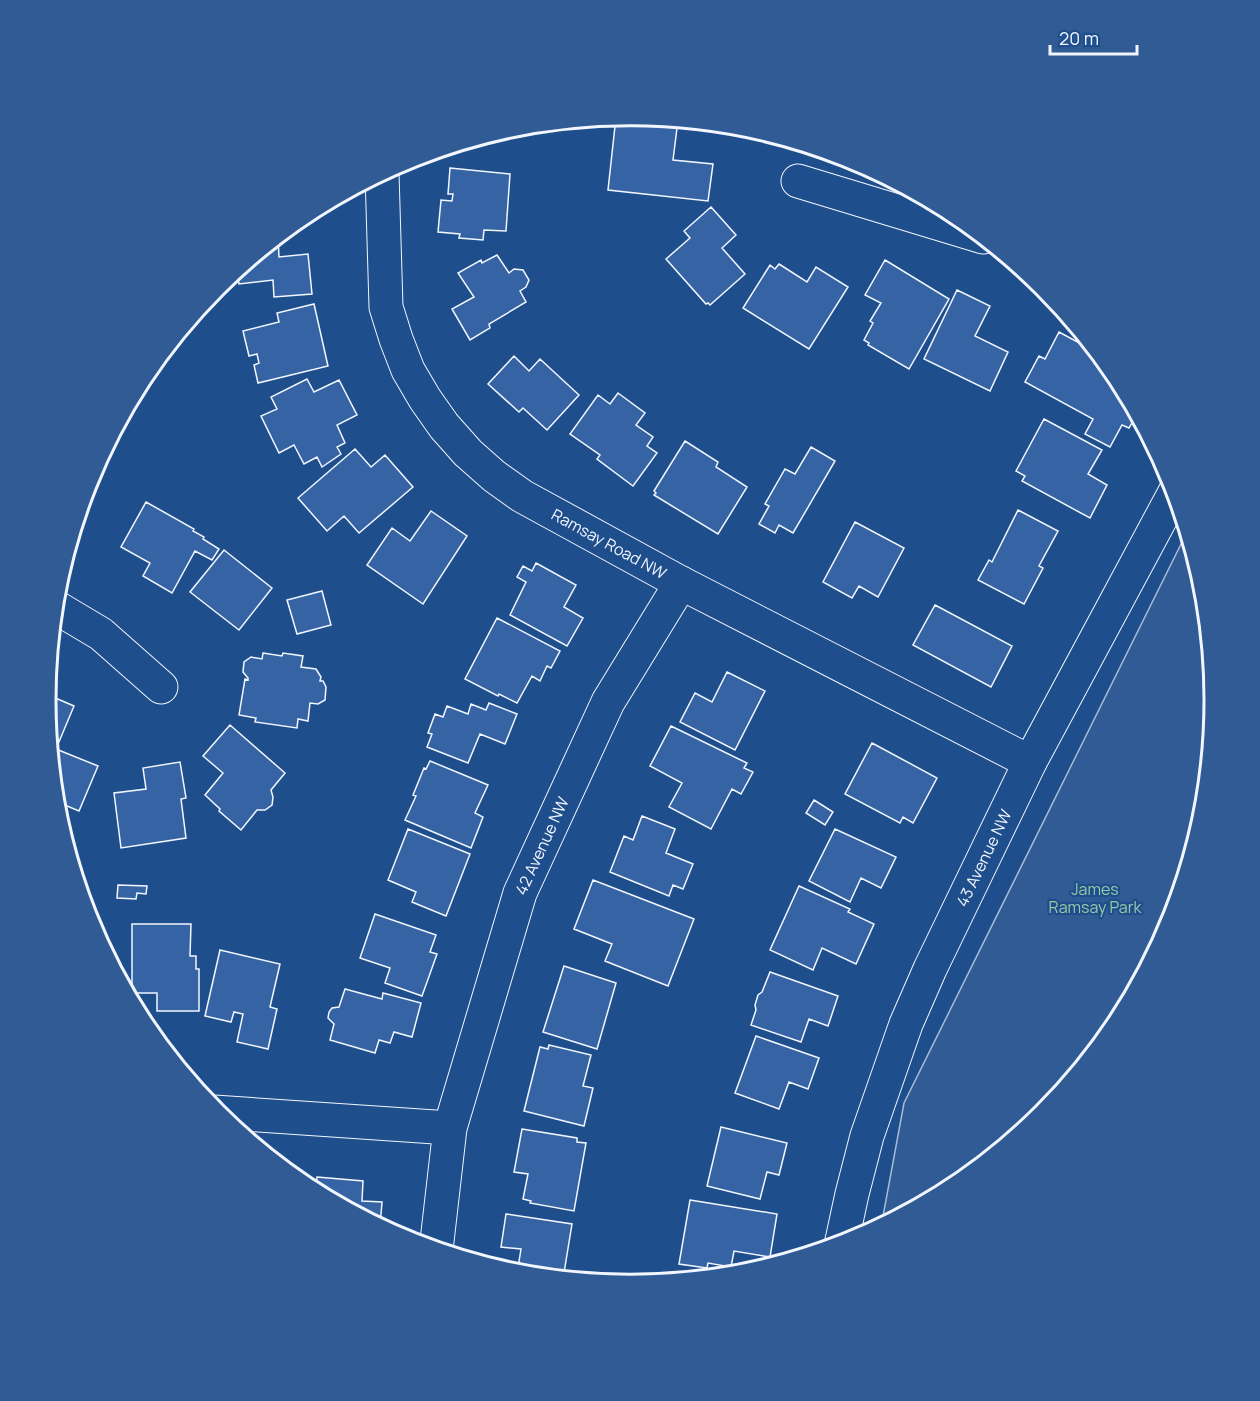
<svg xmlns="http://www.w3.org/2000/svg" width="1260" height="1401" viewBox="0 0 1260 1401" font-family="Manrope,sans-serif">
<rect width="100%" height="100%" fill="#1f4e8c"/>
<path fill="#305b95" stroke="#a8bbd7" stroke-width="1.5" d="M 1187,532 L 1204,587 L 1215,701 L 1204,815 L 1170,925 L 1116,1026 L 1043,1114 L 955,1187 L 881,1227 L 904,1103 Z"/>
<path fill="#3563a3" stroke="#f2f6ff" stroke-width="1.5" d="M 630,116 L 678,120 L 673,160 L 713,164 L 708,201 L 608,190 L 616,117 Z
M 539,124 L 493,142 L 490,135 L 516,127 Z
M 450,168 L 510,174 L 506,231 L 484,230 L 483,240 L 459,238 L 460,234 L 438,232 L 441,200 L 452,201 L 453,194 L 448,194 Z
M 711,207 L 736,235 L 722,248 L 745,274 L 710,305 L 708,303 L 706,304 L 666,259 L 690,238 L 684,231 Z
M 278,237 L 279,257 L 308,254 L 312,294 L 274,297 L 273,280 L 239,284 L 237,270 Z
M 497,255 L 509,273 L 514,269 L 523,270 L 529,280 L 526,287 L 520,291 L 526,302 L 489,324 L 490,328 L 470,340 L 452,309 L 474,297 L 458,273 L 481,260 L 482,263 Z
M 885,260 L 949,299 L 909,369 L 868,345 L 869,343 L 864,340 L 873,323 L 870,321 L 881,303 L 865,295 Z
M 779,264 L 807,282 L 816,267 L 848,287 L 809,349 L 743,308 L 770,265 L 775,269 Z
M 957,290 L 990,306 L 975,336 L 1008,352 L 990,391 L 924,359 Z
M 314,304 L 328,366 L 258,383 L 254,365 L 259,363 L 257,354 L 249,356 L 243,331 L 279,322 L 277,313 Z
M 1059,332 L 1098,353 L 1099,354 L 1094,363 L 1105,368 L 1108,365 L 1117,376 L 1137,414 L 1129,428 L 1122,425 L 1110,447 L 1085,434 L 1093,419 L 1025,382 L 1039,356 L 1045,359 Z
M 514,356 L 529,371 L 540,359 L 579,395 L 547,430 L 523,408 L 519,412 L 488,384 Z
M 307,379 L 314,392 L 339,380 L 357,415 L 337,425 L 345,443 L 337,447 L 341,454 L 322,467 L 317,457 L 304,464 L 294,445 L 279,453 L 261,416 L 277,409 L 271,397 Z
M 618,393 L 645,413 L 636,425 L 653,437 L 647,446 L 657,453 L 633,486 L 597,459 L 600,455 L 570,434 L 598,395 L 610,404 Z
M 1044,419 L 1102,450 L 1088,474 L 1107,485 L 1090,518 L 1022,481 L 1025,476 L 1016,471 Z
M 685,441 L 718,462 L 716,467 L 747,487 L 718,534 L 654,495 L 656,493 L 654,491 Z
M 811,447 L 835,461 L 793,533 L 779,525 L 775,533 L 759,524 L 769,506 L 765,504 L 785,469 L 795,474 Z
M 355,449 L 371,467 L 385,455 L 413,487 L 359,533 L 344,516 L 327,531 L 298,498 Z
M 146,502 L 194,529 L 193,531 L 204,537 L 203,539 L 219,549 L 212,560 L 195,551 L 172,593 L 143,576 L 150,563 L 121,547 Z
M 1018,510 L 1058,531 L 1039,566 L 1043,568 L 1024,604 L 978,580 L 989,560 L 992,562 Z
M 431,511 L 467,536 L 423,604 L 367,565 L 392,528 L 410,541 Z
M 855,522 L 904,548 L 878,597 L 859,586 L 852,598 L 823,582 Z
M 224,550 L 272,588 L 239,630 L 190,592 Z
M 536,563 L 576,585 L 564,607 L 583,618 L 567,646 L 510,615 L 526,582 L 517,577 L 523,566 L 532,571 Z
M 322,591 L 331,625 L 297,634 L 287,600 Z
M 935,605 L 1012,646 L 991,687 L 913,645 Z
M 497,618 L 560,651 L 551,668 L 547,666 L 540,681 L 532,676 L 517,703 L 499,694 L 498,696 L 465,679 Z
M 263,653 L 282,656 L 283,653 L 303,656 L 301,667 L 316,669 L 321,677 L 320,681 L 323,681 L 326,687 L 325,700 L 318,704 L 310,703 L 308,721 L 298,719 L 297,728 L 255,722 L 256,718 L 239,715 L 245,679 L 248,680 L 248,678 L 243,672 L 244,662 L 251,657 L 262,659 Z
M 727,672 L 765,691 L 735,750 L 680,722 L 695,693 L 712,702 Z
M 46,694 L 74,706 L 56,749 L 98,766 L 79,811 L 55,801 Z
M 489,703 L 517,714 L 505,744 L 480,734 L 468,763 L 427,747 L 432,734 L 428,733 L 435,714 L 443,717 L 447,706 L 468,714 L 471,704 L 486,710 Z
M 230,725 L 285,773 L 271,790 L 273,797 L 272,805 L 265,810 L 257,810 L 241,830 L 219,811 L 220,809 L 205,795 L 223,773 L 203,756 Z
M 671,726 L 747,763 L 744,768 L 753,772 L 741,794 L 732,789 L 711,829 L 669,807 L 682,783 L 650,766 Z
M 872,743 L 937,778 L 913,823 L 903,817 L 900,823 L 845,794 Z
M 430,761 L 488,785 L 475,813 L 483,817 L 471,848 L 405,820 L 416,796 L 413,795 L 424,768 L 426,769 Z
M 180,762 L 186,798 L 181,799 L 186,838 L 121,848 L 114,793 L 146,789 L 143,768 Z
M 814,800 L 833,812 L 825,825 L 806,813 Z
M 642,816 L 675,829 L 666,853 L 693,864 L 683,889 L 673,885 L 669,896 L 610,872 L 624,836 L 633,840 Z
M 408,829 L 470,854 L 446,916 L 412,902 L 416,892 L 388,880 Z
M 835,829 L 896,857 L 881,888 L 861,878 L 850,902 L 809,881 Z
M 593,880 L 694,919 L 668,986 L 605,961 L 612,944 L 574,929 Z
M 118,885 L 147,886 L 146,894 L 137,893 L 136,899 L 117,898 Z
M 799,886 L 850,909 L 848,912 L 874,924 L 856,964 L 822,948 L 813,970 L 770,950 Z
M 375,914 L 436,935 L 430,952 L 437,954 L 422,996 L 385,983 L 390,968 L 360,958 Z
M 132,924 L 191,924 L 190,956 L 196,956 L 196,969 L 199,969 L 199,1011 L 157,1011 L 157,993 L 132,993 Z
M 220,950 L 280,964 L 270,1007 L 277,1009 L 268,1049 L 237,1042 L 243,1014 L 234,1012 L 231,1022 L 205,1016 Z
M 564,966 L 616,983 L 597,1049 L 543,1032 Z
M 770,972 L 838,996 L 828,1026 L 809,1019 L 801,1042 L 751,1025 L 756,1010 L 755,1005 L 758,995 L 762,992 Z
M 345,989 L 382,999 L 383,993 L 421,1003 L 412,1037 L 394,1032 L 390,1043 L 379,1040 L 375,1053 L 330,1040 L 334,1024 L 328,1018 L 329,1012 L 332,1008 L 339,1007 Z
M 756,1036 L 819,1058 L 808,1089 L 789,1082 L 779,1109 L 735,1093 Z
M 549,1045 L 591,1055 L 583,1086 L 593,1088 L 584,1126 L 524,1111 L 540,1047 L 548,1049 Z
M 721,1127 L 787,1143 L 779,1175 L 767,1172 L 760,1199 L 707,1186 Z
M 522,1129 L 577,1138 L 577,1142 L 586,1143 L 574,1211 L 530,1203 L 531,1201 L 523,1199 L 528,1174 L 514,1172 Z
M 317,1177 L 363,1181 L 362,1201 L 382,1202 L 380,1227 L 316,1193 Z
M 690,1200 L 777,1214 L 770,1257 L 734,1251 L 731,1267 L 708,1263 L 707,1268 L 679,1264 Z
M 506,1214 L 572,1224 L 563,1279 L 517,1274 L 521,1249 L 501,1247 Z"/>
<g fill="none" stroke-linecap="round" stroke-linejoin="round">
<defs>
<g id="minor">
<path id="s1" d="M 382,173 L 386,307 L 396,339 L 408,370 L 425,399 L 444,426 L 468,453 L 494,476 L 522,496 L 681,583 L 1030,762"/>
<path d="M 798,181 L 983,237"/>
<path d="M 54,606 L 101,634 L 161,687"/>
<path d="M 214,1112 L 450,1128"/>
<path id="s2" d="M 841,1245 L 852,1194 L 867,1136 L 906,1024 L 930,969 L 1030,762 L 1175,492"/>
<path id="s3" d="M 436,1250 L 450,1128 L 520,893 L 608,702 L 681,583"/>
</g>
</defs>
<use href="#minor" stroke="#f2f6ff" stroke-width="35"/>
<use href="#minor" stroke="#1f4e8c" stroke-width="33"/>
</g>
<g text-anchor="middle" stroke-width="4.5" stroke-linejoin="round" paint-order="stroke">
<g font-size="16" fill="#f2f6ff" stroke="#1f4e8c">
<text dy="6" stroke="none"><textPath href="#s1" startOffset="472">Ramsay Road NW</textPath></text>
<text dy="6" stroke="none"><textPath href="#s3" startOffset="420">42 Avenue NW</textPath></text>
<text dy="6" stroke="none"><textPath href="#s2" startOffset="414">43 Avenue NW</textPath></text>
</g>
<g font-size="16" fill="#97c8a6" stroke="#1f4e8c">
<text x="1095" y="895">James<tspan x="1095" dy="18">Ramsay Park</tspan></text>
</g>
</g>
<path d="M0 0H1260V1401H0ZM56 700a574 574 0 1 1 1148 0a574 574 0 1 1-1148 0Z" fill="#305b95" fill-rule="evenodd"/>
<path fill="none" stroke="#f2f6ff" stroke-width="3" d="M56 700a574 574 0 1 1 1148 0a574 574 0 1 1-1148 0Z"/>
<path d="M1050 45v9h87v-9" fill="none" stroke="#f2f6ff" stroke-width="3"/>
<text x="1059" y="45" font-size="18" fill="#f2f6ff" stroke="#1f4e8c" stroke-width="4.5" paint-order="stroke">20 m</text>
</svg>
